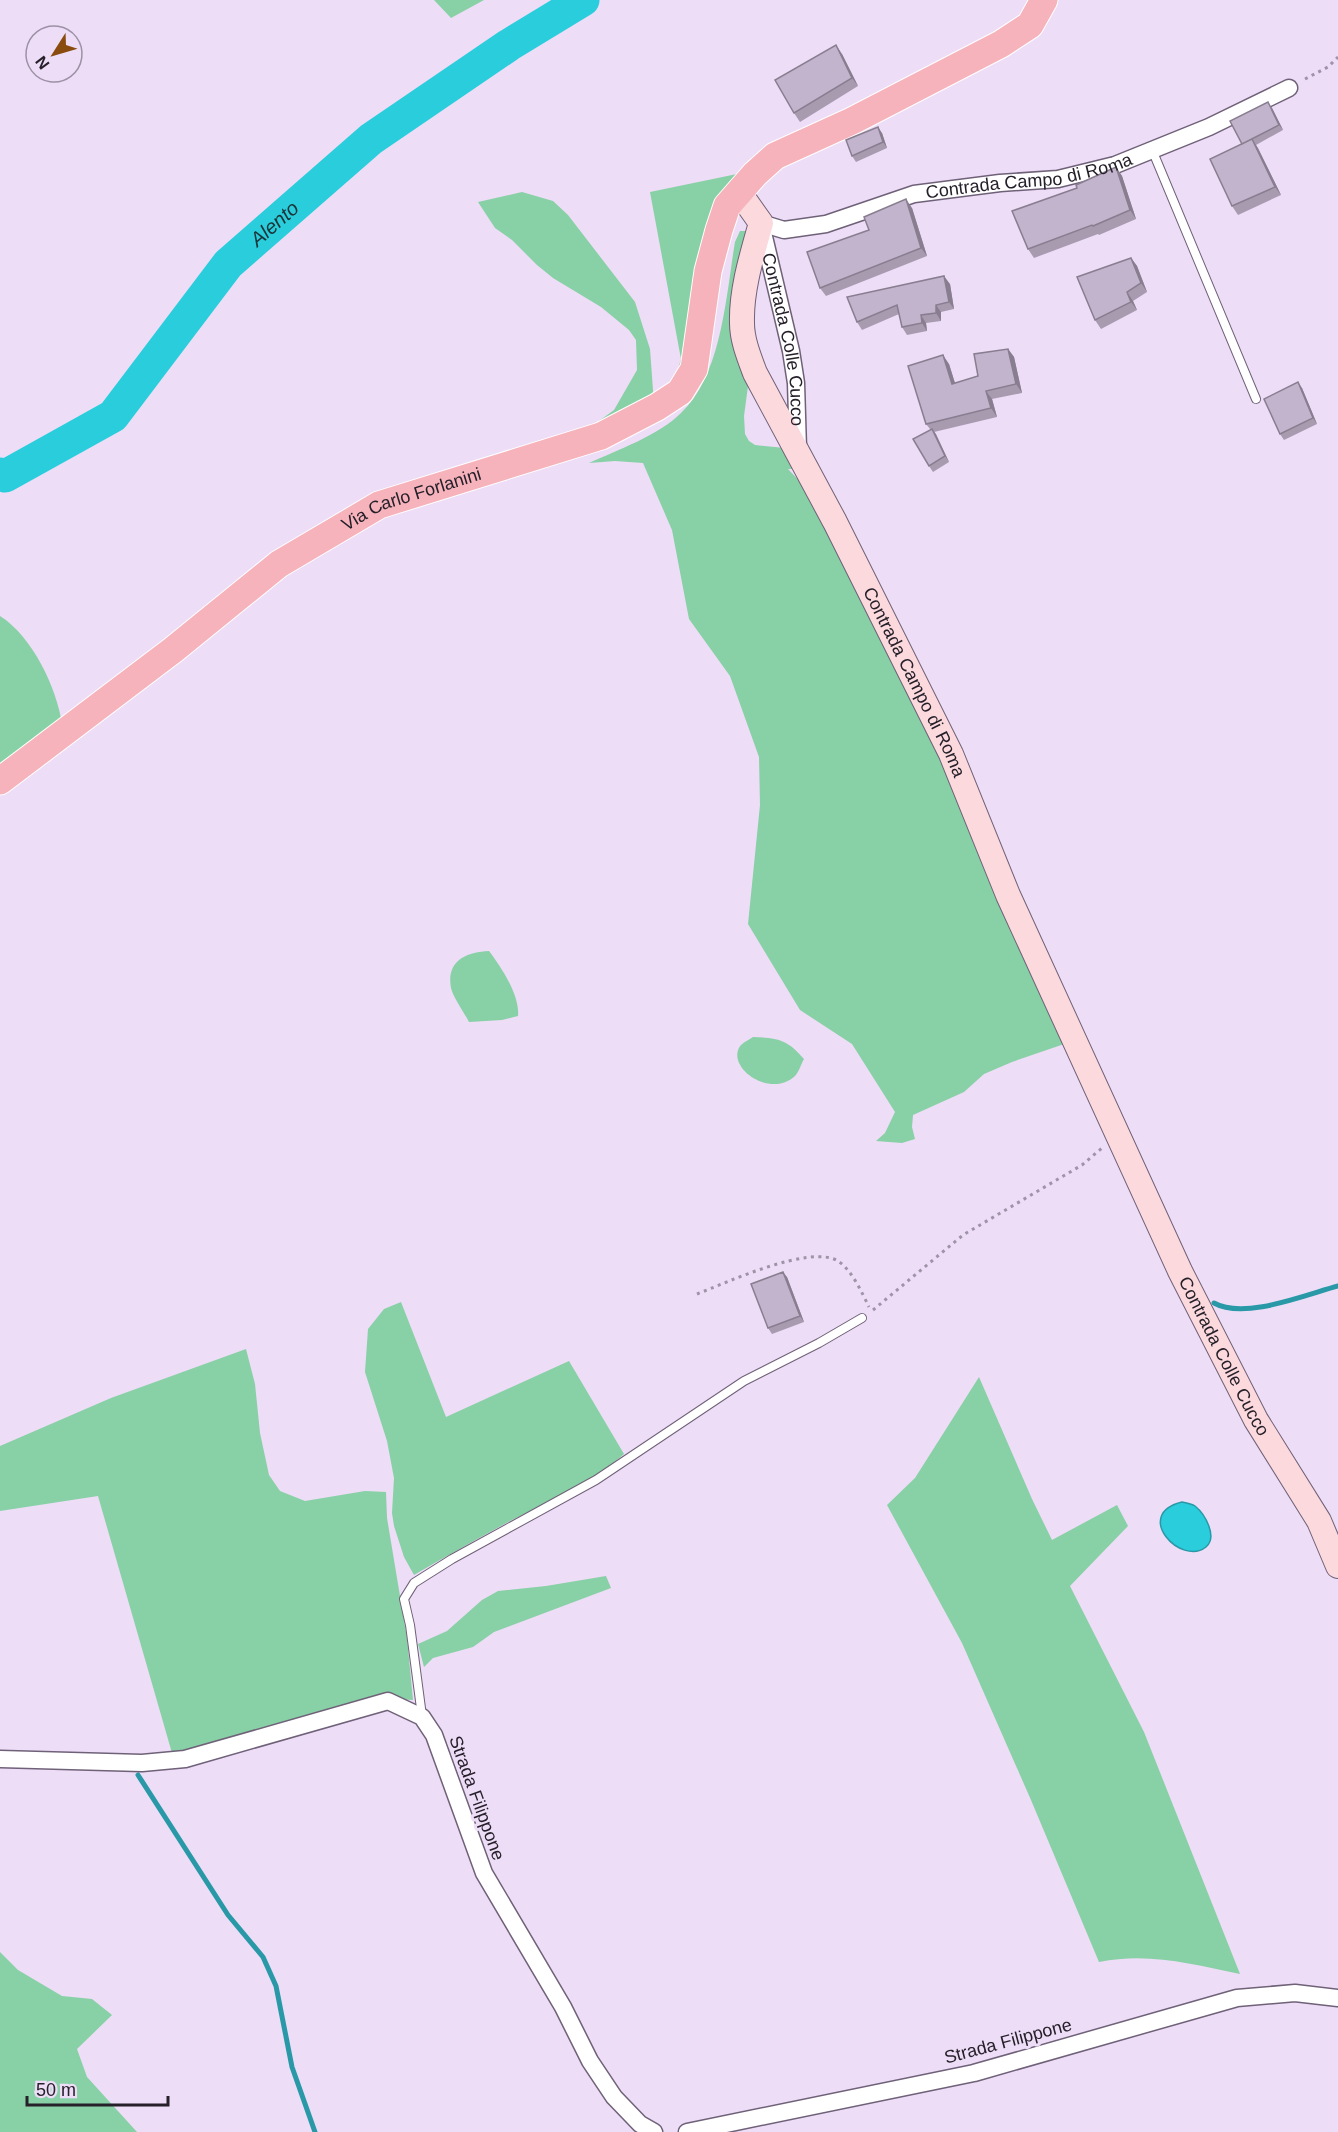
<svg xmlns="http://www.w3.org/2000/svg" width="1338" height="2132" viewBox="0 0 1338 2132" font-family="Arial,sans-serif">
<rect width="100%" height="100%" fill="#edddf7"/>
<path fill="#88d0a5" d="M 434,0 L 484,0 L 451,18 Z
M 737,174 L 740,183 L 727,202 L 716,221 L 691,357 L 684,375 L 674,391 L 654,404 L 595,431 L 563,442 L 474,465 L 595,424 L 614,410 L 637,370 L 636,340 L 629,330 L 601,307 L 553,278 L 537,265 L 512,240 L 495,228 L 478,202 L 522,192 L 553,201 L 568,215 L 635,302 L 650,349 L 654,404 L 674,383 L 681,359 L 650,192 Z
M 740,231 L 746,231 L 748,386 L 744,416 L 745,434 L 749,441 L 755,445 L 785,448 L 798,469 L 788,469 L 805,487 L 939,746 L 1070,1042 L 1012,1062 L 984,1074 L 964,1092 L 913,1115 L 912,1127 L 915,1139 L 902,1143 L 876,1141 L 885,1133 L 895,1112 L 852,1044 L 800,1010 L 748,924 L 760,805 L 759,757 L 730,676 L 689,619 L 672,530 L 643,463 L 615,461 L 589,463 C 618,450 659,435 681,413 C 722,375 726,295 735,242 Z
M 0,616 C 32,636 57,688 62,724 L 0,772 Z
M 489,951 C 501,967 520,995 518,1016 L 502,1020 L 469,1022 C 464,1012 454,999 451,988 C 446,961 466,952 489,951 Z
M 753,1037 C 778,1038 787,1039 804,1059 C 801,1064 799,1072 795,1076 C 769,1100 724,1065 741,1045 C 744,1042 750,1039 753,1037 Z
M 401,1302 L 446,1417 L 569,1361 L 624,1454 C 592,1482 552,1500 514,1519 C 480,1537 447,1556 414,1575 L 404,1557 L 394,1526 L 392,1513 L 394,1478 L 387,1441 L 365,1372 L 368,1329 L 384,1309 Z
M 246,1349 L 255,1384 L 260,1433 L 269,1475 L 280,1491 L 305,1501 L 365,1491 L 386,1492 L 387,1518 L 407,1638 L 413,1700 L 394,1699 L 222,1746 L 172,1753 L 98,1496 L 0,1511 L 0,1446 L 111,1398 Z
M 979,1377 L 1032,1499 L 1052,1540 L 1117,1505 L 1128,1526 L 1070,1586 L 1144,1732 L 1240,1974 C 1192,1964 1148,1952 1099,1962 L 1031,1800 L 962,1643 L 887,1505 L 915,1478 Z
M 606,1576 L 611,1588 L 494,1632 L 473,1647 L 433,1658 L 424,1667 L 418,1644 L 447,1631 L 482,1600 L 498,1591 L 546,1586 Z
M 0,1952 L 18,1970 L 62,1996 L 92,1999 L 112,2015 L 77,2049 L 87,2077 L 137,2132 L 0,2132 Z"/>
<path fill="#2acddc" stroke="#2999a7" stroke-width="1.5" d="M 1182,1502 C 1187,1503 1192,1504 1195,1506 C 1205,1514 1218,1537 1206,1547 C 1181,1567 1132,1514 1182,1502 Z"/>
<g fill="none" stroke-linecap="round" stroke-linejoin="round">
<path stroke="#2999a7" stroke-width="5" d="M 1214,1303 C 1244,1320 1305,1295 1338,1286
M 138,1775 L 228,1915 L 263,1957 L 276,1986 L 292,2067 L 315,2132"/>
<path stroke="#2acddc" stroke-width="33" id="s1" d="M 0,474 L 5,476 L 113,416 L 228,264 L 371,139 L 509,45 L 583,0"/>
<defs>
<path id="lane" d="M 1153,152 L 1256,399
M 422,1716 L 410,1625 L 404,1599 L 414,1583 L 452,1559 L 596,1480 L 744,1381 L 819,1343 L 862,1318"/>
<g id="street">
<path id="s2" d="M 761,223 L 784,230 L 826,224 L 914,194 L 1000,183 L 1058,179 L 1115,165 L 1209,127 L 1289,88"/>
<path id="s3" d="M 761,224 L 791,351 L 796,383 L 798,449"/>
<path d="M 0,1759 L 142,1763 L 185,1759 L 388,1701 L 422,1717 L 434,1735 L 484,1873 L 563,2007 L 590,2061 L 614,2097 L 640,2124 L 654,2132"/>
<path d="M 687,2132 L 974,2073 L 1237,1998 L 1295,1993 L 1338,1998"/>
</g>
<g id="secondary">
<path id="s4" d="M 739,192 L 761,223 C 752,255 741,290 742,323 C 742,340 749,357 755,373 L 835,522 L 951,754 L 1008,895 L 1180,1271 L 1256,1420 L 1319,1521 L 1338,1566"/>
</g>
<g id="primary">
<path id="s5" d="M 0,781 L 173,650 L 279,564 L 379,505 L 601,436 L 657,407 L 680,392 L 694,369 L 708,271 L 719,230 L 727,206 L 755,174 L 775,156 L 852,121 L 1001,44 L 1030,25 L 1044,0"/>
</g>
</defs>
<use href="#lane" stroke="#6f6178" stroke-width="10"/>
<use href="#street" stroke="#6f6178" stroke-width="19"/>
<use href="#secondary" stroke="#6f6178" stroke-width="26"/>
<use href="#primary" stroke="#fff" stroke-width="29"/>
<path stroke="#9f93a7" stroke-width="3" stroke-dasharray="3 4.5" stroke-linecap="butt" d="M 1305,79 L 1328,67 L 1338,57
M 697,1294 C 728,1282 810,1244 838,1261 C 852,1270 862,1293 869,1307
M 873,1310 L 963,1235 L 1082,1165 L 1102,1148"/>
<use href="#lane" stroke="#fff" stroke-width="8"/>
<use href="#street" stroke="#fff" stroke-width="16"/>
<use href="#secondary" stroke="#fbd9dd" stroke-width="24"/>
<use href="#primary" stroke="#f7b3bb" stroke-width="27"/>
</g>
<path fill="#a89bb0" d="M 842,54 L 858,86 L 800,122 L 794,113 Z
M 1272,108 L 1283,130 L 1256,145 L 1281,195 L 1238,215 L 1232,206 L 1242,144 Z
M 882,133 L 887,148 L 856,162 L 852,156 Z
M 1116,167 L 1122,176 L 1136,219 L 1099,235 L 1098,234 L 1034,258 L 1028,249 Z
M 912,208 L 927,256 L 826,296 L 820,288 L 869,230 Z
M 1131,258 L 1137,266 L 1147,292 L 1133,301 L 1137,310 L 1101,329 L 1095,320 Z
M 950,284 L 954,309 L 941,312 L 941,321 L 926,323 L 927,331 L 907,335 L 902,327 L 899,314 L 862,330 L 857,322 L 847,297 Z
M 1008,349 L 1014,357 L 1022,393 L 992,399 L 997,417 L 934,432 L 949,462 L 933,472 L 929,466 L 930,429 L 926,424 L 949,364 L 955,383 L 978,376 Z
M 1302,388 L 1317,424 L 1284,440 L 1280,434 Z
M 787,1277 L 804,1322 L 772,1334 L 768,1328 Z"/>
<path fill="#887e90" d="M 836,45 L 842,54 L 858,86 L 852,78 Z
M 1268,102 L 1272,108 L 1283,130 L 1279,125 Z
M 878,127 L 882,133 L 887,148 L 883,142 Z
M 1252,139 L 1258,148 L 1281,195 L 1275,187 Z
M 1116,167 L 1122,176 L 1136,219 L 1130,210 Z
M 906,199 L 912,208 L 927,256 L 921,248 Z
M 1131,258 L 1137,266 L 1147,292 L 1141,283 Z
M 944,276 L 950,284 L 954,309 L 949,302 Z
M 1127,292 L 1133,301 L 1137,310 L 1131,302 Z
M 936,305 L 941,312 L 941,321 L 936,313 Z
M 921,315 L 926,323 L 927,331 L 922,323 Z
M 1008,349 L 1014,357 L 1022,393 L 1016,384 Z
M 943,355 L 949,364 L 958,393 L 952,384 Z
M 1298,382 L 1302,388 L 1317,424 L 1313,418 Z
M 986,391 L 992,399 L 997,417 L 991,408 Z
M 932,429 L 936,434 L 949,462 L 945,456 Z
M 783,1272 L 787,1277 L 804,1322 L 800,1316 Z"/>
<path fill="#c3b4cd" stroke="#887e90" stroke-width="1.5" d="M 836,45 L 852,78 L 794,113 L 775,80 Z
M 1268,102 L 1279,125 L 1242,144 L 1230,121 Z
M 878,127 L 883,142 L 852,156 L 846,140 Z
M 1252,139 L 1275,187 L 1232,206 L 1210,159 Z
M 1116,167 L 1130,210 L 1093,226 L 1092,225 L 1028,249 L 1012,211 L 1077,188 L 1076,185 Z
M 906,199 L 921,248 L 820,288 L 807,252 L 869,230 L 864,217 Z
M 1131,258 L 1141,283 L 1127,292 L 1131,302 L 1095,320 L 1077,277 Z
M 944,276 L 949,302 L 936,305 L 936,313 L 921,315 L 922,323 L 902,327 L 897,305 L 857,322 L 847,297 Z
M 1008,349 L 1016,384 L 986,391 L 991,408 L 926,424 L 908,366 L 943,355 L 952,384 L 978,376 L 974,354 Z
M 1298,382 L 1313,418 L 1280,434 L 1264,399 Z
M 932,429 L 945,456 L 929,466 L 913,439 Z
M 783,1272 L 800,1316 L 768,1328 L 751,1284 Z"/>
<g text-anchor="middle" stroke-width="6" stroke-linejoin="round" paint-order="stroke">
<g font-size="18" fill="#26202a" stroke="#edddf7">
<text dy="6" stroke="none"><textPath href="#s2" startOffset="276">Contrada Campo di Roma</textPath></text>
<text dy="6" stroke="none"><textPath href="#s3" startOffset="118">Contrada Colle Cucco</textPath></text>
<text dy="6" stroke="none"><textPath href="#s5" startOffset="502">Via Carlo Forlanini</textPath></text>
<text dy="6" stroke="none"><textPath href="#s4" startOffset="540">Contrada Campo di Roma</textPath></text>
<text dy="6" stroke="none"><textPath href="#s4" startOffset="1282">Contrada Colle Cucco</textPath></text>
<text transform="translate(477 1798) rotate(70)" y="6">Strada Filippone</text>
<text transform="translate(1008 2041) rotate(-15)" y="6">Strada Filippone</text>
</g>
<g font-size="20" font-style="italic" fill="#1b3437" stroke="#edddf7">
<text dy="7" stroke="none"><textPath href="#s1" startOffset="381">Alento</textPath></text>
</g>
</g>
<g transform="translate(54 54) rotate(233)"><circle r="28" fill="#edddf7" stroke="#9d91a5" stroke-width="1.5"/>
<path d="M0-4.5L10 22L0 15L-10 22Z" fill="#894b0e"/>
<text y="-9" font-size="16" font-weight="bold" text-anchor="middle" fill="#26202a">N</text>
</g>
<path d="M27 2096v9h141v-9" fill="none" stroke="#26202a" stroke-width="3"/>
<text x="36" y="2096" font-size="18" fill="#26202a" stroke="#edddf7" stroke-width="4.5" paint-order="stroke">50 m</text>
</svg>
